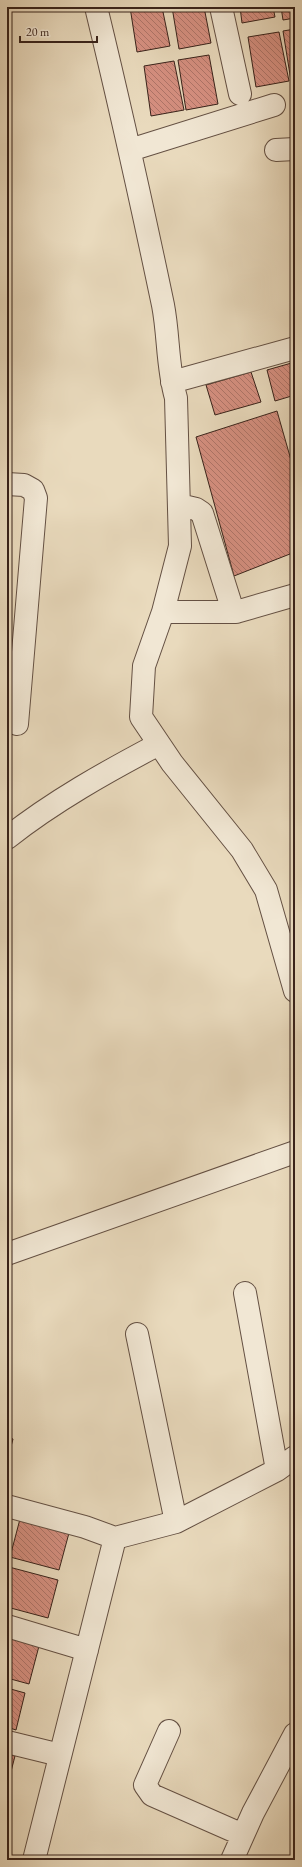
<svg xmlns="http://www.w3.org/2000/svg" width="302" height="1867" viewBox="0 0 302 1867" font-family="'EB Garamond',serif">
<defs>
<pattern id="building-back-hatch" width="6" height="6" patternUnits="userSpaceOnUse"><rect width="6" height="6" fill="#d69081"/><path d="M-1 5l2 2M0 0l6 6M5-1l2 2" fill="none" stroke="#af7569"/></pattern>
</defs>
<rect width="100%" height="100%" fill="#e9dabd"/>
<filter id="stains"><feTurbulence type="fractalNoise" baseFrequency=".005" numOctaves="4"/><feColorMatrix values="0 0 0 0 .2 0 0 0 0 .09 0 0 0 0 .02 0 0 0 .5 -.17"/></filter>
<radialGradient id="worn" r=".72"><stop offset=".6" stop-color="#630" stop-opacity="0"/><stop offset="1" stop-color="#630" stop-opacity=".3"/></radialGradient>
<path fill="url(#building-back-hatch)" stroke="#38221a" d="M 130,7 L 162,7 L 170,46 L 137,52 Z
M 172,7 L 204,7 L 211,43 L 179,49 Z
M 240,7 L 273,7 L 275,17 L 242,23 Z
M 281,7 L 295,7 L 295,18 L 283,20 Z
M 295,29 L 295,80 L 291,81 L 283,31 Z
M 279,32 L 289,81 L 256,87 L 248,37 Z
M 209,55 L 218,104 L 186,110 L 178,60 Z
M 174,61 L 184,110 L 151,116 L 144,66 Z
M 295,362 L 295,395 L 275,401 L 267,370 Z
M 251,372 L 261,402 L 215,415 L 206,385 Z
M 277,411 L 295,474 L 295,552 L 234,576 L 196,437 Z
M 7,1437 L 13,1439 L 7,1462 Z
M 20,1519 L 69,1533 L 59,1570 L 10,1557 Z
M 9,1567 L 58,1580 L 48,1618 L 7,1607 L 7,1575 Z
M 7,1638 L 39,1646 L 29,1684 L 7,1678 Z
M 7,1688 L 25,1693 L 16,1730 L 7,1727 Z
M 7,1754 L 15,1756 L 7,1787 Z"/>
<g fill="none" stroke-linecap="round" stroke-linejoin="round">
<defs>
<path id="minor" d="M 96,7 C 120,106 142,205 163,305 C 169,336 167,367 176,398 L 180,546 L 163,612 L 144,666 L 141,717 L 172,763 L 242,850 L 266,890 L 295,991
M 221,7 L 240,94
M 130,150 L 274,105
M 276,150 L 295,149
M 172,382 L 295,348
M 7,484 L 24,485 L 33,490 L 36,498 L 17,724
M 179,505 L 196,509 L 202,513 L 232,608 L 236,612 L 295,595
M 163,612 L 236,612
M 7,838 C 54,801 106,772 159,744
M 7,1254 L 295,1152
M 245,1293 L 277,1470
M 137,1334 L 176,1522
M 7,1506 L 85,1527 L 115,1538
M 7,1626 L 87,1650
M 169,1731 L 145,1785 L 152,1795 L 243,1835
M 7,1742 L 60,1755
M 34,1860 L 115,1538 L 176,1522 L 277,1470 L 295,1457
M 232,1860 L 253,1813 L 295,1734"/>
</defs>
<use href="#minor" stroke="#645043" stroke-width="24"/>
<use href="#minor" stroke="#f1e7d4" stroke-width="22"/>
</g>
<rect width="302" height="1867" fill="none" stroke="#e9dabd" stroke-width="24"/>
<rect x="8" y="8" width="286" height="1851" fill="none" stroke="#38221a" stroke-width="2"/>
<rect x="12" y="12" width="278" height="1843" fill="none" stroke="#38221a"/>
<path d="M20 36v6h77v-6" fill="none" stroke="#38221a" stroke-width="2"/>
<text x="26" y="36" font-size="12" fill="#38221a" stroke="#f1e7d4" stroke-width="3" paint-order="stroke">20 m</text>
<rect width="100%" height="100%" filter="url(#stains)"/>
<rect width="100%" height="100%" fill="url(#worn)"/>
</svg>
